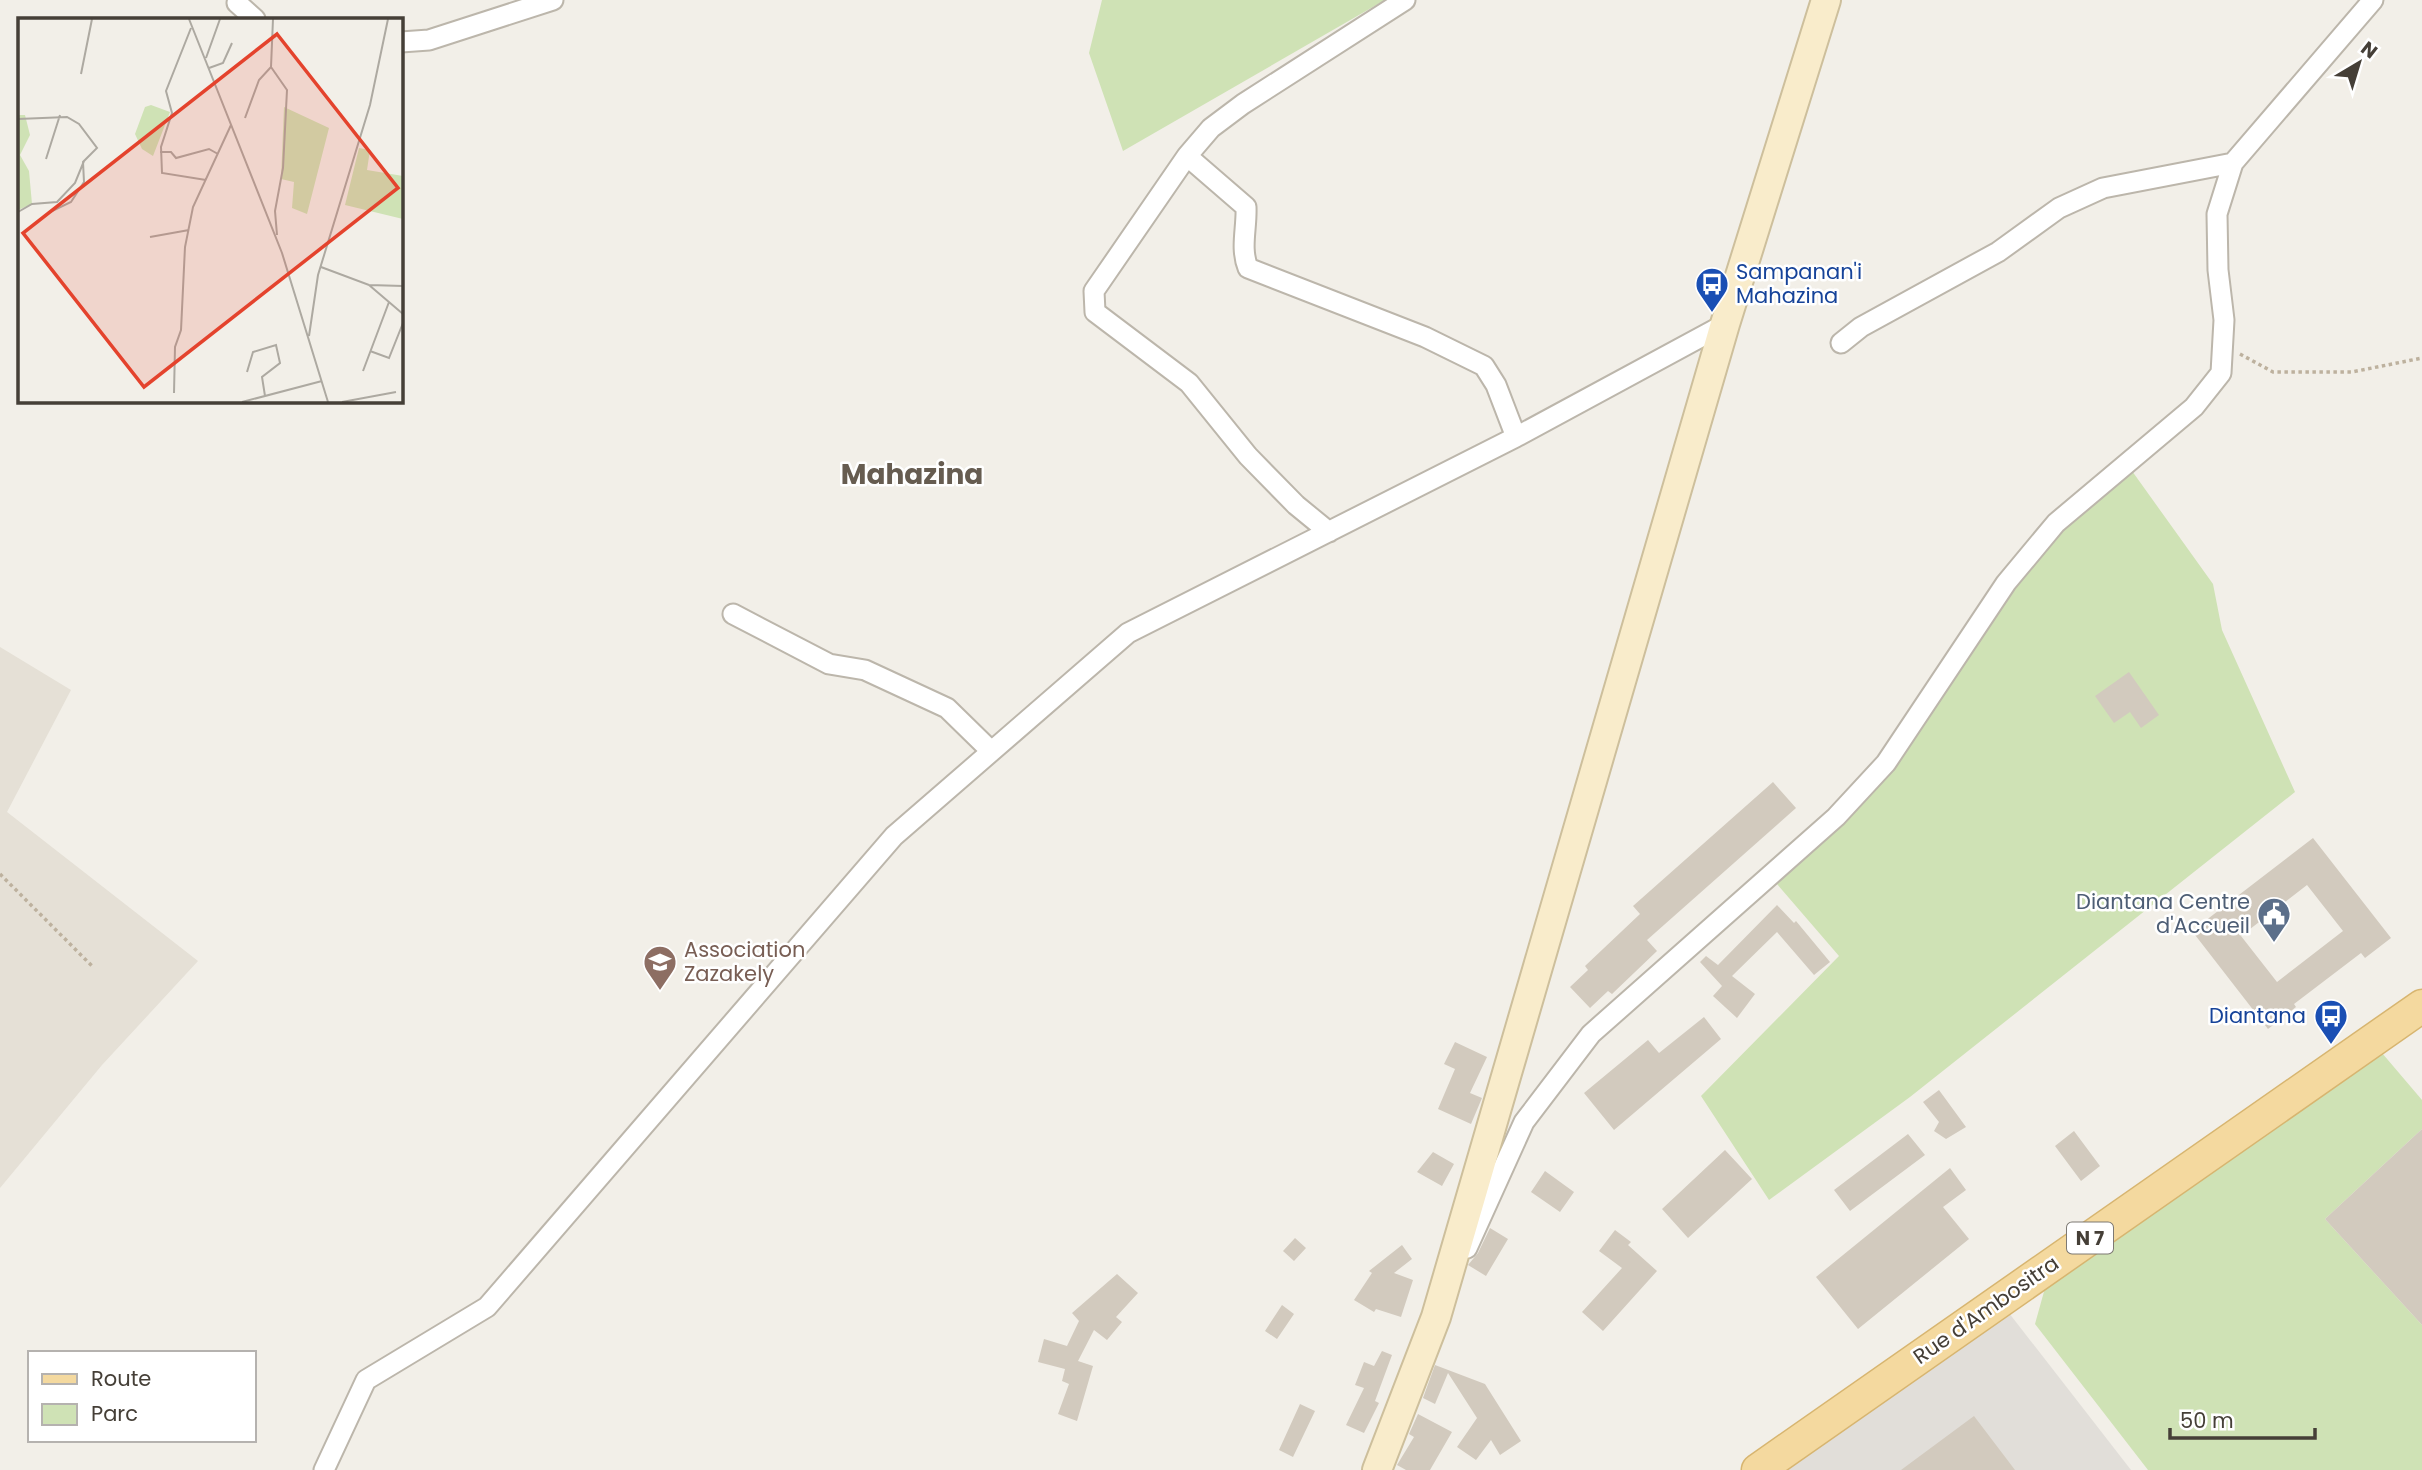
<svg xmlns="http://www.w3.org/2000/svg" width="2422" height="1470" viewBox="0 0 2422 1470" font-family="Poppins,sans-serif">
<rect width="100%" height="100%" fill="#f2efe8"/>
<path fill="#e5e0d6" d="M 0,647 L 71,690 L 7,812 L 198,961 L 102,1065 L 0,1188 Z"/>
<path fill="#e1ded9" d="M 2009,1313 L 2131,1470 L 1780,1470 Z"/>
<path fill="#cfe2b5" d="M 1102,0 L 1385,0 L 1123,151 L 1089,53 Z
M 2127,464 L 2213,584 L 2222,630 L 2295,792 L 1910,1097 L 1769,1200 L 1701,1096 L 1839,956 L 1771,877 L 1836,817 L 2006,583 Z
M 2382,1053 L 2422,1100 L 2422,1129 L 2325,1219 L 2422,1325 L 2422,1470 L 2148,1470 L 2035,1324 L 2045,1288 Z"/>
<path fill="#d2cabe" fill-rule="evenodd" d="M 2129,672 L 2159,715 L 2141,728 L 2130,712 L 2114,723 L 2095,696 Z
M 1773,782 L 1796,808 L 1647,940 L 1657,951 L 1612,994 L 1608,991 L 1590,1008 L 1570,987 L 1588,970 L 1585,966 L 1640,914 L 1633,906 Z
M 2313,838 L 2391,938 L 2365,958 L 2361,953 L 2294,1004 L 2296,1007 L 2268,1029 L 2192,931 ZM 2307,885 L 2343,931 L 2277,982 L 2241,936 Z
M 1777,905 L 1794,923 L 1796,921 L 1830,962 L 1814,975 L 1777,932 L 1732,976 L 1755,994 L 1737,1018 L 1713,996 L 1722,986 L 1700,962 L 1706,956 L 1718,965 Z
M 1704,1017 L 1721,1039 L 1614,1130 L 1584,1093 L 1648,1040 L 1659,1053 Z
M 1455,1042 L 1487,1057 L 1470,1093 L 1482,1098 L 1471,1124 L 1438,1109 L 1455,1069 L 1444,1064 Z
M 1939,1090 L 1966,1127 L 1946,1139 L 1934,1131 L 1939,1122 L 1923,1102 Z
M 2422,1129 L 2422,1325 L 2325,1219 Z
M 2074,1131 L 2100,1166 L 2081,1181 L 2055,1146 Z
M 1908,1134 L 1925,1155 L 1850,1211 L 1834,1190 Z
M 1725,1150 L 1752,1179 L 1688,1238 L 1662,1209 Z
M 1433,1152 L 1454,1164 L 1442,1186 L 1417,1172 Z
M 1950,1168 L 1966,1190 L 1943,1207 L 1969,1239 L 1858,1329 L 1816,1277 Z
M 1545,1171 L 1574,1192 L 1560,1212 L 1531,1192 Z
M 1490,1228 L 1508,1239 L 1486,1276 L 1468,1265 L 1478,1253 Z
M 1615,1230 L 1631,1242 L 1628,1245 L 1657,1271 L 1603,1331 L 1582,1312 L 1622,1268 L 1599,1251 Z
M 1295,1238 L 1306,1248 L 1294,1261 L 1283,1251 Z
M 1402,1245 L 1412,1259 L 1394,1273 L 1413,1280 L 1401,1317 L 1376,1309 L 1374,1312 L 1354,1300 L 1372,1273 L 1369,1271 Z
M 1117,1274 L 1138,1293 L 1116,1317 L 1122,1322 L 1107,1340 L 1094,1330 L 1078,1361 L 1093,1366 L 1077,1421 L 1058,1414 L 1069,1384 L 1062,1381 L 1065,1369 L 1038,1362 L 1044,1339 L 1067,1346 L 1079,1321 L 1072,1313 Z
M 1282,1305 L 1294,1314 L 1277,1339 L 1265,1331 Z
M 1382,1351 L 1392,1355 L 1375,1401 L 1379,1403 L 1364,1433 L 1346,1425 L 1364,1388 L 1355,1385 L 1364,1362 L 1374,1366 Z
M 1435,1365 L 1485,1384 L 1521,1441 L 1500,1455 L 1491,1440 L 1476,1460 L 1457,1447 L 1477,1418 L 1448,1373 L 1435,1404 L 1423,1398 Z
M 1300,1404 L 1315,1411 L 1293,1457 L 1279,1450 Z
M 1418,1414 L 1452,1432 L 1430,1470 L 1406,1470 L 1397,1465 L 1414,1437 L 1409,1434 Z
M 1974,1416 L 2015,1470 L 1901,1470 Z"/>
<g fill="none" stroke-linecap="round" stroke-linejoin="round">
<defs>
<path id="minor" d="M 237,3 L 255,19
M 401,42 L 429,40 L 553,0
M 1187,156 L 1246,207 C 1247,228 1240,248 1248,268 L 1425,337 L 1484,366 L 1496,385 L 1516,437
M 1841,343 L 1861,327 L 1998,252 L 2059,208 L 2103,188 L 2233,163
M 1329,532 L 1296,505 L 1248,456 L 1189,383 L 1095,312 L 1094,291 L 1187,156 L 1211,128 L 1243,104 L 1405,0
M 733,614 L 829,664 L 865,670 L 947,708 L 991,751
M 1467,1248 L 1524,1122 L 1591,1034 L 1836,817 L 1886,763 L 2006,583 L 2056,523 L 2194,407 L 2221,373 L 2224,320 L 2218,270 L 2217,214 L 2233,163 L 2373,0
M 324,1470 L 366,1380 L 487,1307 L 894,836 L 1128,633 L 1516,437 L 1725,324"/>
<path id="secondary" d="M 1377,1470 L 1436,1317 L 1725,324 L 1826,0"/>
<path id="primary" d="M 1758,1470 L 2422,1006"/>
</defs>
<use href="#minor" stroke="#bcb6ab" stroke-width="23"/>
<use href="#secondary" stroke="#cdbf9c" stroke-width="32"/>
<use href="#primary" stroke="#d7b570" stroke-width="35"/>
<path stroke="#bdb19e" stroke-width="3.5" stroke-dasharray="3.5 3.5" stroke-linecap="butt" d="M 2240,354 L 2273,372 L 2352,372 L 2422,358
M 0,874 L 94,968"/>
<use href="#minor" stroke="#fff" stroke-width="19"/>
<use href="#secondary" stroke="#f9eccb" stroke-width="28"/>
<use href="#primary" stroke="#f4d99f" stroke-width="32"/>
</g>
<defs>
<symbol id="bus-pin" viewBox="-11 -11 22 30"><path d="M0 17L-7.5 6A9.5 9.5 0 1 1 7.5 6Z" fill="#1a4fb4" stroke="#fff"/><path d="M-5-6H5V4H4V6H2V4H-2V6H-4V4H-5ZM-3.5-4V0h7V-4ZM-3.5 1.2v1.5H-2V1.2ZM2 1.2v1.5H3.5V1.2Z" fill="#fff"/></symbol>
<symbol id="civic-pin" viewBox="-11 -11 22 30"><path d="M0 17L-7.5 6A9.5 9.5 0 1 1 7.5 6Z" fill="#5c6f8a" stroke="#fff"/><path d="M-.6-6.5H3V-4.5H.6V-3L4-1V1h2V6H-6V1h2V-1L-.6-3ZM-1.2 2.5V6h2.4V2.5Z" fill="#fff"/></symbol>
<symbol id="school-pin" viewBox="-11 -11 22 30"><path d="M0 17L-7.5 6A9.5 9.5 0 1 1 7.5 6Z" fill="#8d6e63" stroke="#fff"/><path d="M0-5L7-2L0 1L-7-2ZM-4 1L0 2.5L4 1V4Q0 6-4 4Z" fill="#fff"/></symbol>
</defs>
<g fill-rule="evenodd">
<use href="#bus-pin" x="1693" y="265" width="38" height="52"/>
<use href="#civic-pin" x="2255" y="895" width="38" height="52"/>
<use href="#school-pin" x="641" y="943" width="38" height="52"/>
<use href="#bus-pin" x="2312" y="997" width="38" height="52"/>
</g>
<g text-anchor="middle" stroke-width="5" stroke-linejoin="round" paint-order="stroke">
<rect fill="#fff" stroke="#7d7973" stroke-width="2" x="2067" y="1222.5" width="46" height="31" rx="5"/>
<g font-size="19" font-weight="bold" fill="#453f37">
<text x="2090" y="1245">N 7</text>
</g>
<g font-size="21" fill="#164399" stroke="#fff" text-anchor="start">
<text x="1736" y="279">Sampanan'i<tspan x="1736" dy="24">Mahazina</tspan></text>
<text x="2306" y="1023" text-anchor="end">Diantana</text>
</g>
<g font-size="21" fill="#4e5e75" stroke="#fff" text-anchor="end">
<text x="2250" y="909">Diantana Centre<tspan x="2250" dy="24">d'Accueil</tspan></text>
</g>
<g font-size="21" fill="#785e54" stroke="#fff" text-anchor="start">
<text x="684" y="957">Association<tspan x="684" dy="24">Zazakely</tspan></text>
</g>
<g font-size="21" fill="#453f37" stroke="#fff">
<text transform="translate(1986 1310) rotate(-35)" y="7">Rue d'Ambositra</text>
</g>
<g font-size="28" font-weight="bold" fill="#665c50" stroke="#fff">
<text x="912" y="484">Mahazina</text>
</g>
</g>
<g transform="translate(18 18)">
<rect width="385" height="385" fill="#f2efe8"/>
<path d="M 133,87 L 152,94 L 135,138 L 124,131 L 117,116 L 127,89 ZM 266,89 L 311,110 L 289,196 L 274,190 L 276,164 L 263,161 ZM 0,97 L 7,97 L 12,117 L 2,137 L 11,153 L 14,186 L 0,192 ZM 341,130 L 352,132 L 349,152 L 385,158 L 385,201 L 327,187 Z" fill="#cfe2b5"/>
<path fill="none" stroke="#ada9a1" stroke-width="2" d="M 171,1 L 264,235 L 310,384M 255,1 L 253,49 L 269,72 L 265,150 L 257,193 L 259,217M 173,10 L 148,73 L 154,95 L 143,129 L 144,155 L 188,162M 188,40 L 202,1M 191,50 L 205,45 L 214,25M 63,56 L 74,1M 227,100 L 241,62 L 253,49M 0,101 L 49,99 L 61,106 L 79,130 L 65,144 L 66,164 L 53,184 L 30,195M 142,134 L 153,134 L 158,140 L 191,131 L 200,136M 28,141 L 42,97M 0,194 L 14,186 L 39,184 L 57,165 L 66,143M 132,219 L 171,212M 303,249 L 351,267 L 385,268M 351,267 L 385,296M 291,318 L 300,257 L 352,87 L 370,1M 352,333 L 371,340 L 385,305M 345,353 L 371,284M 229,354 L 235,334 L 258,327 L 262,345 L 244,359 L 247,378M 156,375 L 157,329 L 163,312 L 167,229 L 175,189 L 213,107M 224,384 L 304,363M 324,384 L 378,374"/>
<path fill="#e4432d" fill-opacity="0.15" stroke="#e4432d" stroke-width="3.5" d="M 259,16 L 380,170 L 126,369 L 5,215 Z"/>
<rect width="385" height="385" fill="none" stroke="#453f37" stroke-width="3.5"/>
</g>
<rect x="28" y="1351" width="228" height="91" fill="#ffffff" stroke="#b5b2af" stroke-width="2"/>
<rect x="42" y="1374" width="35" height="10" fill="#f4d99f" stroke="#b5b2af" stroke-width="2"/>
<text x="91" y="1386" font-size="21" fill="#453f37">Route</text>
<rect x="42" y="1404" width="35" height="21" fill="#cfe2b5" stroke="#b5b2af" stroke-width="2"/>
<text x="91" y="1421" font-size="21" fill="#453f37">Parc</text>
<g transform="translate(2359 63) rotate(38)" stroke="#ffffff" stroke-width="5" paint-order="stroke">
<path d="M0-5L12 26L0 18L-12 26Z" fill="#453f37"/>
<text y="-10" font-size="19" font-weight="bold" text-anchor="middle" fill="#453f37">N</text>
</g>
<path d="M2170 1428v10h145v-10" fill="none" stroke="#453f37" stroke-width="3.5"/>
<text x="2180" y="1428" font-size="21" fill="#453f37" stroke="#ffffff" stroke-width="5" paint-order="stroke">50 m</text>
</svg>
